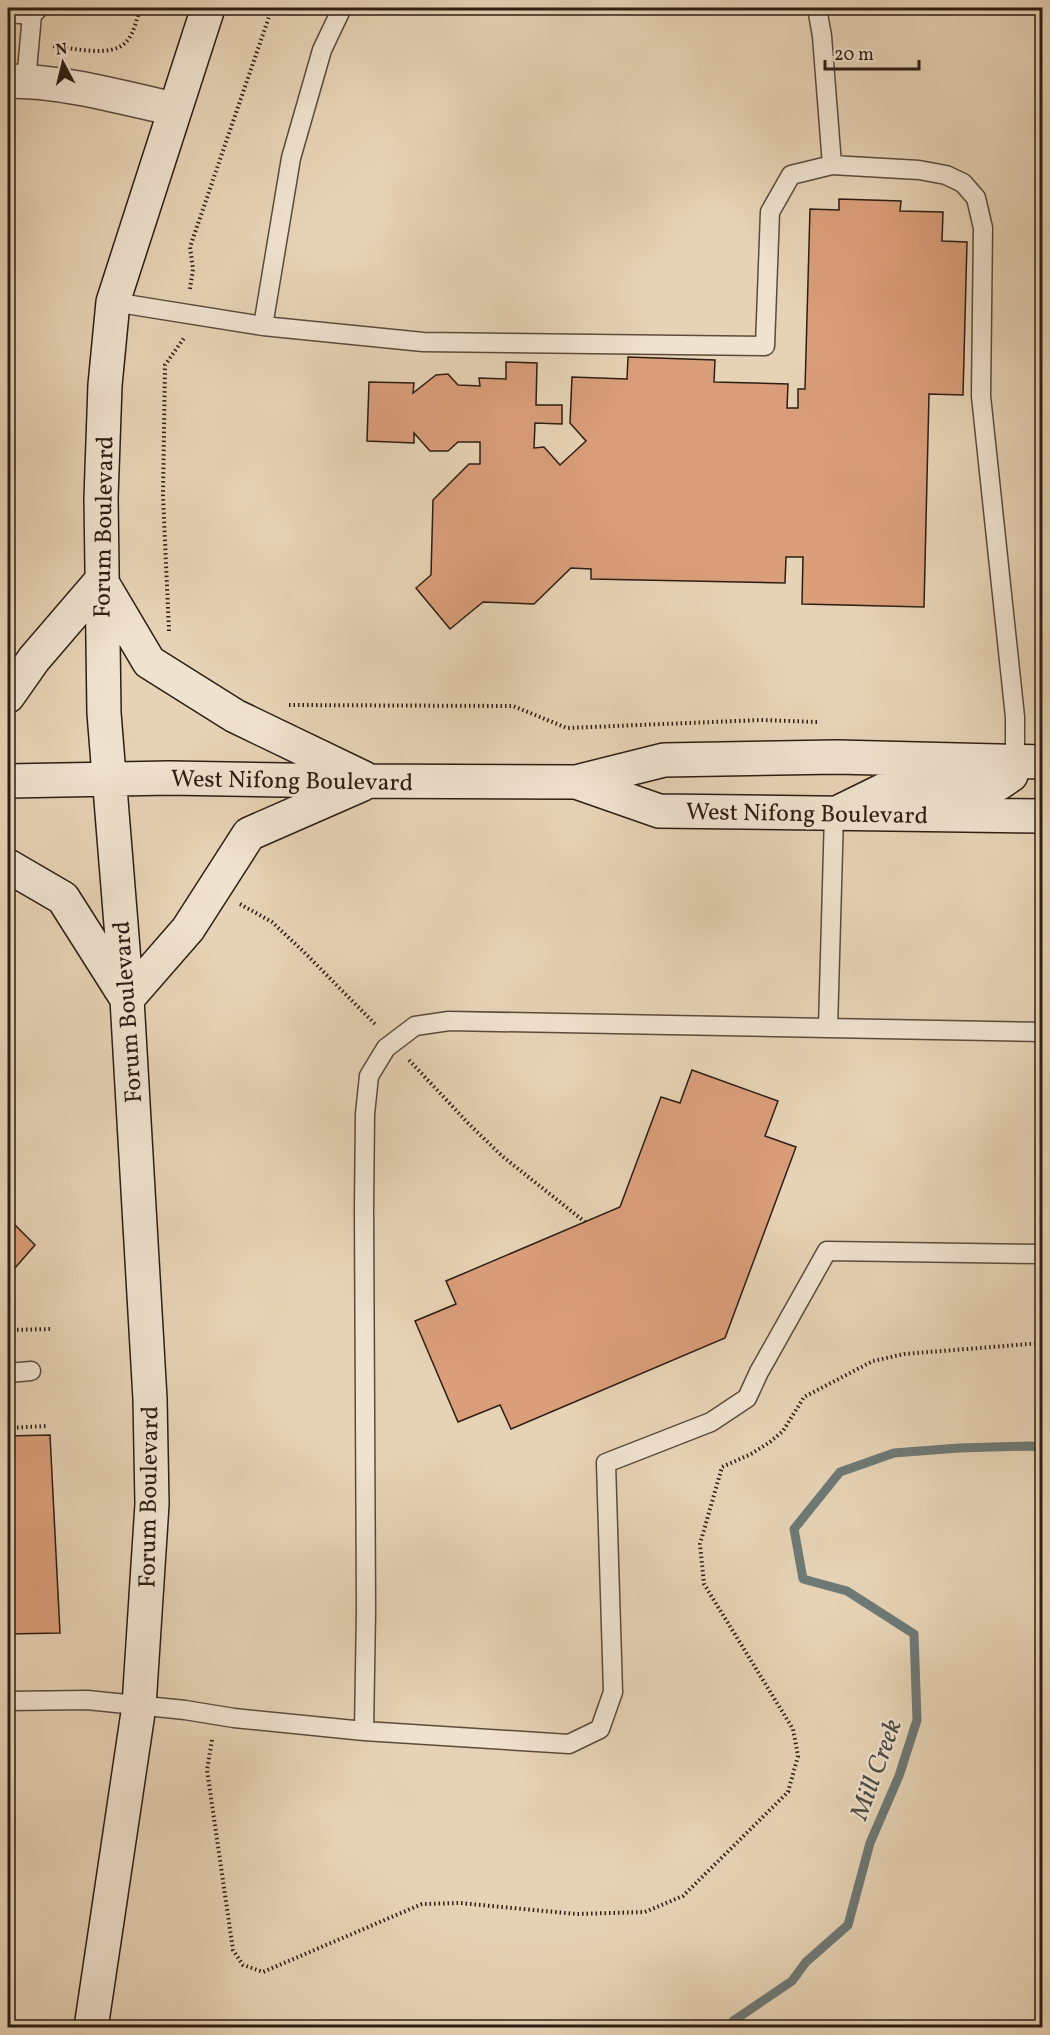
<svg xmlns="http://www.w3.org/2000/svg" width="1050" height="2035" viewBox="0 0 1050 2035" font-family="Vollkorn,serif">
<rect width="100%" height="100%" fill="#e6d3b5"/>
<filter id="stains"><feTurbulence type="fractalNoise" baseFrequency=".00333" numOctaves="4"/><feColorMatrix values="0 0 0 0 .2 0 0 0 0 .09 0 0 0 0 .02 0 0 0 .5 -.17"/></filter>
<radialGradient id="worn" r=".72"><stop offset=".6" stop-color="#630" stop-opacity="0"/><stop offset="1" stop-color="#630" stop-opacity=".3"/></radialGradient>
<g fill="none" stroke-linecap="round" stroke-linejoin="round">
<path stroke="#6e7976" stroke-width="9" d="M 729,2028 L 733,2021 L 792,1981 L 806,1962 L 848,1925 L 870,1843 L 899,1776 L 917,1720 L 914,1634 L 847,1591 L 803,1579 L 794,1529 L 840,1472 L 894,1453 L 959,1448 L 1031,1446 L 1042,1448"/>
</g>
<path fill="#da9e7a" stroke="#2d1e14" stroke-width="1.5" d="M 839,199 L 901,201 L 900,211 L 943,212 L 942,241 L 967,242 L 963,395 L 929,394 L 924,607 L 802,604 L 803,557 L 786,557 L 785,583 L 591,579 L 591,569 L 571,568 L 534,604 L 483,602 L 450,629 L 416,588 L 431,575 L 433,500 L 469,464 L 480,464 L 480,442 L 458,442 L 448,451 L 430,451 L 414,433 L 414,443 L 367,441 L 369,382 L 414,383 L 413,393 L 436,375 L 448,374 L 458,385 L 480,386 L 479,378 L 506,379 L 506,362 L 537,363 L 536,405 L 562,405 L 562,424 L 535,423 L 534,448 L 544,447 L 560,465 L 586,441 L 570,423 L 572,377 L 627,379 L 628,357 L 715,360 L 714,382 L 788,384 L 787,408 L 798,408 L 798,389 L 805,389 L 810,209 L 839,210 Z
M 692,1070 L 778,1101 L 765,1136 L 796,1147 L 725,1338 L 511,1429 L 500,1405 L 458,1422 L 415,1321 L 456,1304 L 446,1281 L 620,1207 L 661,1097 L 680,1103 Z
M 8,1218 L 35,1245 L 8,1276 Z
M 50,1435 L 60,1633 L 8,1634 L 8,1436 Z"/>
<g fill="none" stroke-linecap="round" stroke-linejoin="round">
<defs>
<path id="lane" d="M 8,13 L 32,15
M 26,81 L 32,15 L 39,8
M 832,165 L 919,170 L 946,175 L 963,183 L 976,198 L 983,228 L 981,396 L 1015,717 L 1015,761
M 113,302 L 263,326 L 423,342 L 765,346 L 770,212 L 791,175 L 832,165 L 822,36 L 817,8
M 263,326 L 291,158 L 322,50 L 342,8
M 828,1028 L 1042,1032
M 8,1373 L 31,1371
M 8,1701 L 87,1700 L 185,1710 L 234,1718 L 364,1731 L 366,1610 L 364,1209 L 365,1114 L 369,1076 L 386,1048 L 415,1026 L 449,1021 L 828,1028 L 834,814
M 364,1731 L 569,1744 L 600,1729 L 613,1692 L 606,1463 L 711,1422 L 747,1398 L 759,1372 L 827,1251 L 1042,1254"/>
<path id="street" d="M 8,81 C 64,81 120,97 174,109"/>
<path id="secondary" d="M 8,696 L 34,659 L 101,581 L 149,662 L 235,716 L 364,778
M 8,781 L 170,778 L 343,781 L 576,782 L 664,760 L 837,757 L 1042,762
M 576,782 L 659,811 L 1042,816
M 841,811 L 892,786 L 998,784 L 1011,775 L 1015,761
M 8,866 L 63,898 L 127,999 L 188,929 L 249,834 L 361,785
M 91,2028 L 139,1706 L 152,1504 L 150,1399 L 127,999 L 104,713 L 101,498 L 105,385 L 113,302 L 208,8"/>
</defs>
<use href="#lane" stroke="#5b4b3c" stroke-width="21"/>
<use href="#street" stroke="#5b4b3c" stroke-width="36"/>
<use href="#secondary" stroke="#2d1e14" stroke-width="36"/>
<path stroke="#2d1e14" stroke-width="4" stroke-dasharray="1.5 3" stroke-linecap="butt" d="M 53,46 C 72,48 112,58 126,42 C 134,34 137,18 140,8
M 190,289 L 193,269 L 190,247 L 272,8
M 169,631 L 163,496 L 165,365 L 184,338
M 289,705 L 513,706 L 567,728 L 761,720 L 817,722
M 240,904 L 272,922 L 304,952 L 375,1024
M 409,1060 L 468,1123 L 502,1156 L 585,1222
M 8,1330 L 51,1329
M 8,1428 L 47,1426
M 212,1740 L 207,1770 L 233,1950 L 243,1965 L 263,1972 L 422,1904 L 460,1903 L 576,1914 L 645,1912 L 683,1896 L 788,1792 L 798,1756 L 793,1729 L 704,1584 L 700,1544 L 722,1467 L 751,1454 L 770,1442 L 783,1431 L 804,1397 L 873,1361 L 904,1354 L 1042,1343"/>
<use href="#lane" stroke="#efe2cf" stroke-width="18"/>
<use href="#street" stroke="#efe2cf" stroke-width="33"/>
<use href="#secondary" stroke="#efe2cf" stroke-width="33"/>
</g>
<g text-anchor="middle" stroke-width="4.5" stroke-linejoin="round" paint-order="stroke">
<g font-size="24" fill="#2d1e14" stroke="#efe2cf">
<text transform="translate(103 527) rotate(-89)" y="8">Forum Boulevard</text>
<text transform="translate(292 780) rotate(1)" y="8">West Nifong Boulevard</text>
<text transform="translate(807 813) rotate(1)" y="8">West Nifong Boulevard</text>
<text transform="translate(127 1012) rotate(-94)" y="8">Forum Boulevard</text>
<text transform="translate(148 1497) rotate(-89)" y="8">Forum Boulevard</text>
</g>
<g font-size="26" font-style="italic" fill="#4e4c45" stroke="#efe2cf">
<text transform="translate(875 1769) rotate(-70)" y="9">Mill Creek</text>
</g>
</g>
<rect width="1050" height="2035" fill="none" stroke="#e6d3b5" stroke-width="30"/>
<rect x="9" y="9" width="1032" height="2017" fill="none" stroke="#2d1e14" stroke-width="3"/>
<rect x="15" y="15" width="1020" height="2005" fill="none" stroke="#2d1e14" stroke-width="1.5"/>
<g transform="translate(63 63) rotate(353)" stroke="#efe2cf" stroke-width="4.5" paint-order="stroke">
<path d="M0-4.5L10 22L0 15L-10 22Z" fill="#2d1e14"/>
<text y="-9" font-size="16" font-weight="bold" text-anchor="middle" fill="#2d1e14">N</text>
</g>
<path d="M825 60v9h94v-9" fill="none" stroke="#2d1e14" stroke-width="3"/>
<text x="834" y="60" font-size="18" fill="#2d1e14" stroke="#efe2cf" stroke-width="4.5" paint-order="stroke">20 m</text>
<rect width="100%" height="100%" filter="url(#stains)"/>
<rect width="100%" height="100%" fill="url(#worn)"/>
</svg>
